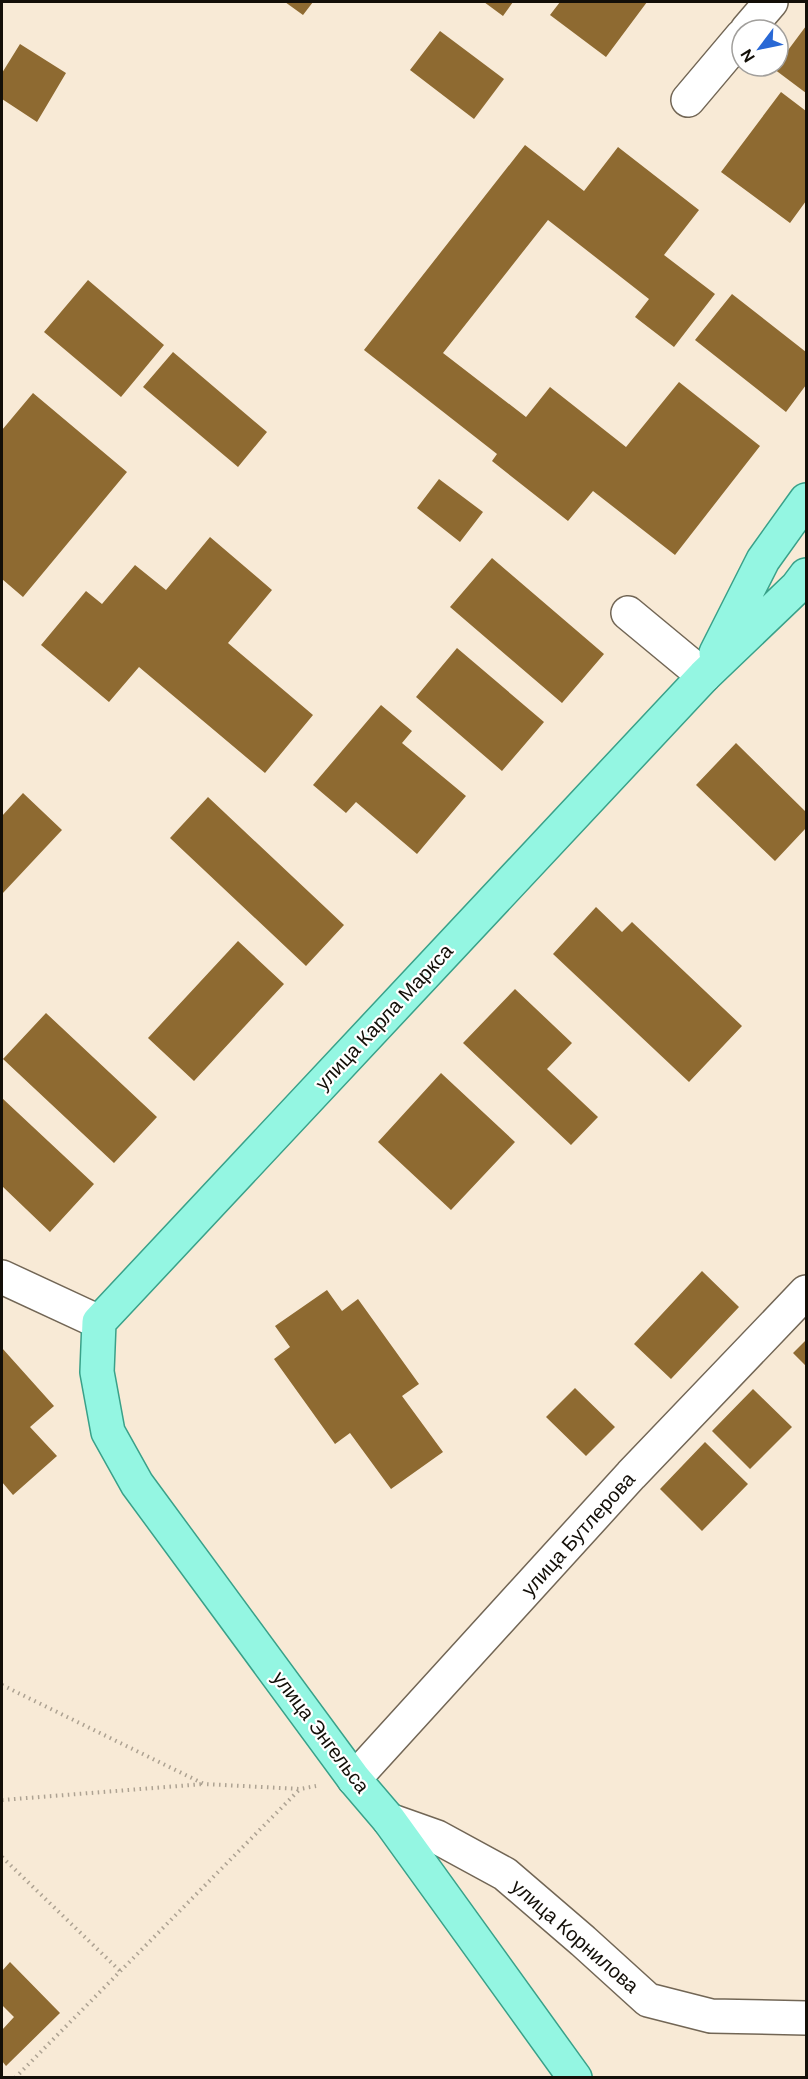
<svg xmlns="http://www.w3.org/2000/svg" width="808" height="2079" viewBox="0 0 808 2079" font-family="'DM Sans',sans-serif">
<rect width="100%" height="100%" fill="#f8ead6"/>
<path fill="#8e6a31" d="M 285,2 L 313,2 L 303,15 Z
M 484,2 L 513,2 L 503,16 Z
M 560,2 L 647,2 L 606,57 L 550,15 Z
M 806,26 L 806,93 L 774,69 Z
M 440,31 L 504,79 L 474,119 L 410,70 Z
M 20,44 L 66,73 L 37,122 L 2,99 L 2,73 Z
M 781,92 L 806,111 L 806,201 L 790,223 L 721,172 Z
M 525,145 L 584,191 L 618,147 L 699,210 L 664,255 L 715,294 L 674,347 L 635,317 L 649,299 L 548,220 L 443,353 L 526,417 L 550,387 L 626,447 L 679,382 L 760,446 L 675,555 L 593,491 L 568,521 L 492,461 L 497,454 L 364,350 Z
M 88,280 L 164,345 L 121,397 L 44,332 Z
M 732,294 L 806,352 L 806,385 L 786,412 L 695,340 Z
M 173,352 L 267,432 L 238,467 L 143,387 Z
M 33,393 L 127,472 L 23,597 L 2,579 L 2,430 Z
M 439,479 L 483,512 L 460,542 L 417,508 Z
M 210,537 L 272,590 L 228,643 L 313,715 L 265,773 L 139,667 L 109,702 L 41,645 L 86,591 L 102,604 L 135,565 L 166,590 Z
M 492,558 L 604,654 L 562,703 L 450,607 Z
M 457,648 L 544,722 L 502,771 L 416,697 Z
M 381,705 L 412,731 L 402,743 L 466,796 L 417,854 L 356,802 L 346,813 L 313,785 Z
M 736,743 L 806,812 L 806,828 L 775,861 L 696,785 Z
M 23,793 L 62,830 L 2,894 L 2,816 Z
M 208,797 L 344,925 L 306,966 L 170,838 Z
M 596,907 L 622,932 L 632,922 L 742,1026 L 689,1082 L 553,954 Z
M 238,941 L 284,984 L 194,1081 L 148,1038 Z
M 515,989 L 572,1043 L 547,1069 L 598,1117 L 571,1145 L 463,1043 Z
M 46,1013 L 157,1117 L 114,1163 L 3,1059 Z
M 441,1073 L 515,1142 L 451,1210 L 378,1142 Z
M 2,1098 L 94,1184 L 50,1232 L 2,1186 Z
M 702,1271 L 739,1307 L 671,1379 L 634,1344 Z
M 327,1290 L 342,1311 L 358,1299 L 419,1384 L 402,1396 L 443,1452 L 391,1489 L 350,1433 L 335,1444 L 274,1359 L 290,1347 L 275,1326 Z
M 806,1340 L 806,1366 L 793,1353 Z
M 2,1348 L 54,1406 L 30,1427 L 57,1456 L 13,1495 L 2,1482 Z
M 575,1388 L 615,1427 L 586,1456 L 546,1417 Z
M 753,1389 L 792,1427 L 750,1469 L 712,1431 Z
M 705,1442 L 748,1484 L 702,1531 L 660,1489 Z
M 10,1962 L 60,2013 L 6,2066 L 2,2061 L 2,2030 L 14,2017 L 2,2005 L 2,1971 Z"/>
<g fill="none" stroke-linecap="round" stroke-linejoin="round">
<defs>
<path id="minor" d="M 747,30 L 771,2
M 688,100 L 742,36
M 628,613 L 704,676
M 2,1277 L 99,1322
M 354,1779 L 631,1475 L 806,1292
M 389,1820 L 437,1837 L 505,1874 L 583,1941 L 648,2000 L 711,2016 L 806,2018"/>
<path id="major" d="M 716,653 L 763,560 L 806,500
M 575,2078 L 389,1820 L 354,1779 L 137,1484 L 108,1432 L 97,1372 L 99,1322 L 704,676 L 797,587 L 806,575"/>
</defs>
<use href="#minor" stroke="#726655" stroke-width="36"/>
<use href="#major" stroke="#39a189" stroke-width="36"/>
<path stroke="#ada292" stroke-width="4" stroke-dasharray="1.5 4.5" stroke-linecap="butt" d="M 2,1685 L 204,1784 L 300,1789 L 316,1786
M 2,1800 L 204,1784
M 2,1857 L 120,1971
M 15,2078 L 300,1789"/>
<use href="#minor" stroke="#fff" stroke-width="33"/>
<use href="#major" stroke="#94f6e2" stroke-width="33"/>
</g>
<g text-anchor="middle" stroke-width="4.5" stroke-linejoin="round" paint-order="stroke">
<g font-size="20" fill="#130f08" stroke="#fff">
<text transform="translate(384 1017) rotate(-47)" y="7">улица Карла Маркса</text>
<text transform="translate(578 1534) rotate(-48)" y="7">улица Бутлерова</text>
<text transform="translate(321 1732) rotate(53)" y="7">улица Энгельса</text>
<text transform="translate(575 1936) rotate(41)" y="7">улица Корнилова</text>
</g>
</g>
<rect width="808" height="2079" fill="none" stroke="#130f08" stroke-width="6"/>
<g transform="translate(760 48) rotate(238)"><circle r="28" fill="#ffffff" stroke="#a19f9c" stroke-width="1.5"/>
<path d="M0-4.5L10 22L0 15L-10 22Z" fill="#2968d5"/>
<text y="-9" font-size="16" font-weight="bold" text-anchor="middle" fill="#130f08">N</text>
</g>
</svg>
